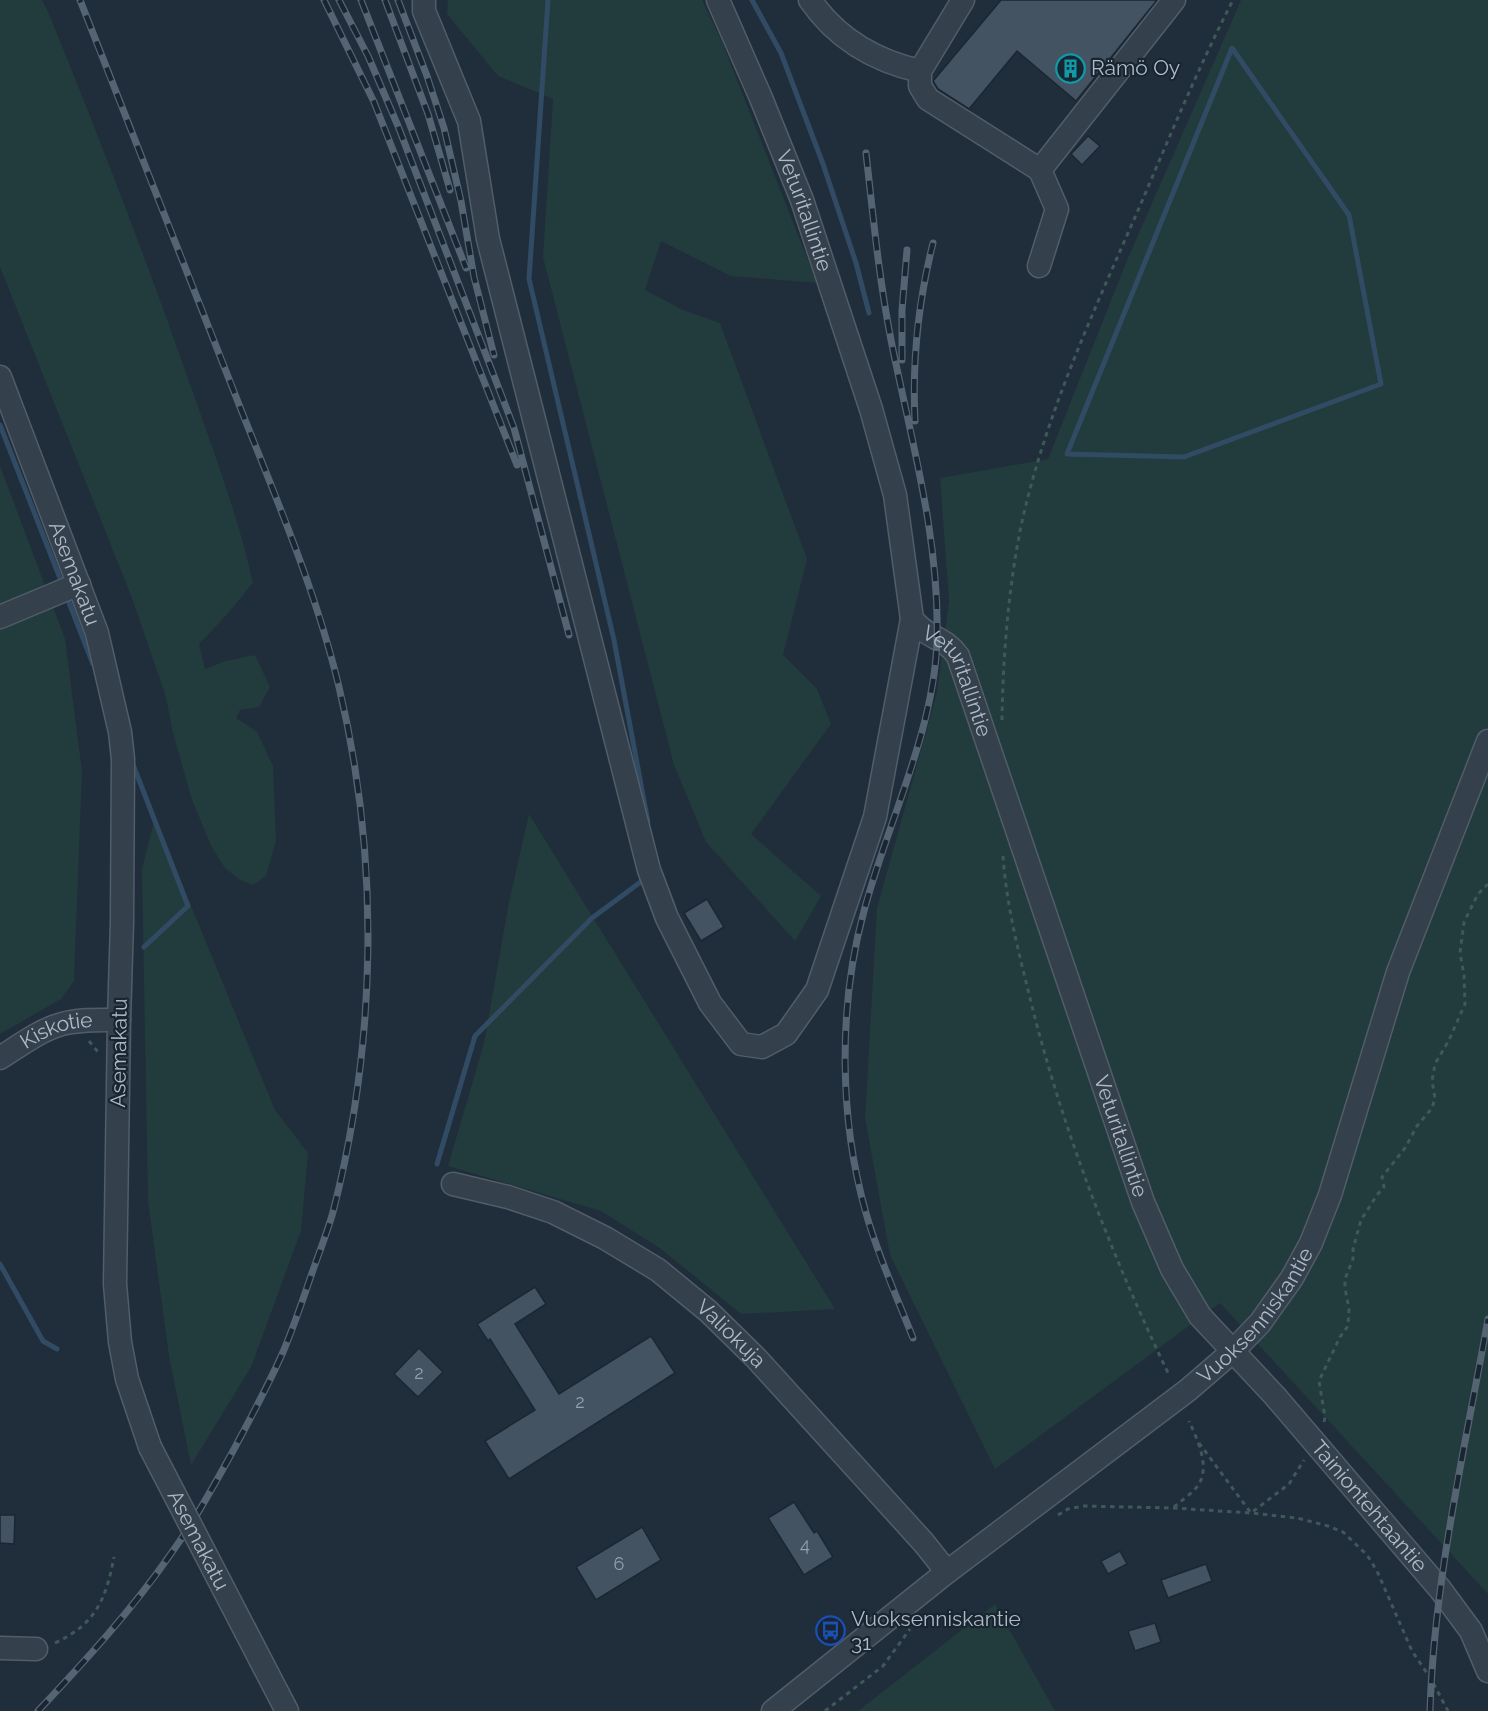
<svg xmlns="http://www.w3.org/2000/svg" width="1488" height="1711" viewBox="0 0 1488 1711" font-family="Raleway,sans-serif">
<rect width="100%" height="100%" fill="#202e3b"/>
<path fill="#223b3c" d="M 0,0 L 42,0 L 49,14 C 99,136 146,259 190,384 C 213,450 238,515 253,583 L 223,619 L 199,644 L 205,669 L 226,661 L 255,655 L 270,687 L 259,707 L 240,710 L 236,718 L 257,732 L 273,766 L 276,841 L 266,876 L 253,885 L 240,880 L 225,868 L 211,846 L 191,797 L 172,729 L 166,697 L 132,598 L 0,267 Z
M 448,0 L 702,0 L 722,42 L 817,283 L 731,276 L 661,241 L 645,290 L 683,310 L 720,323 L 807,559 L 783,655 L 817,689 L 831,724 L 751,834 L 821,896 L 795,941 L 706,842 L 674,765 L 543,257 L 553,99 L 498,76 L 447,14 Z
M 1241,0 L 1488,0 L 1488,1594 L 1220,1303 L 995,1469 L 890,1255 L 865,1118 L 877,908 L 937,693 L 949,601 L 940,478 L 1048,459 L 1128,258 Z
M 0,466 L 65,639 L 82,771 L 74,981 L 61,999 L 0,1034 Z
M 529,814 L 835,1309 L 741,1314 L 661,1249 L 601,1211 L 448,1166 L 484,1043 L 509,902 Z
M 155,818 L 275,1110 L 308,1153 L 301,1231 L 251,1367 L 191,1465 L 169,1356 L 148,1201 L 142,869 Z
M 995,1604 L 1055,1711 L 858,1711 Z"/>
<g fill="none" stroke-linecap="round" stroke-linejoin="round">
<path stroke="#324b64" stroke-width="5" d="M 548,0 L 529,279 L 614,640 L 648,822
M 752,0 L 781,53 L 823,164 L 856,263 L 869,313
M 1232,48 L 1349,215 L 1381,384 L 1184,457 L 1067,454 Z
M 0,425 L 63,586
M 66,595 L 93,664
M 132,762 L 188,906 L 144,947
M 437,1164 L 475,1036 L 592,918 L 646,878
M 0,1264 L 43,1341 L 57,1349"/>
</g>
<path fill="#435362" stroke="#1b2732" stroke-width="1.5" d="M 1001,0 L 1157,0 L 1076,101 L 1017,51 L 969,109 L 938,89 L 933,81 Z
M 1088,136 L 1100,146 L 1082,165 L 1071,154 Z
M 707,899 L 724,927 L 701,941 L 684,913 Z
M 535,1287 L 546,1304 L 515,1324 L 559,1394 L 651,1336 L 675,1373 L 509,1479 L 485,1441 L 535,1410 L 490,1339 L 488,1341 L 477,1324 Z
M 419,1348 L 443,1372 L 418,1397 L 394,1374 Z
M 794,1502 L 814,1533 L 817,1531 L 833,1557 L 804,1575 L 768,1518 Z
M 0,1515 L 15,1515 L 14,1544 L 0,1543 Z
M 642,1527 L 661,1560 L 596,1600 L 576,1567 Z
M 1120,1551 L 1127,1564 L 1108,1574 L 1101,1561 Z
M 1206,1564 L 1212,1581 L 1168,1598 L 1161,1580 Z
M 1155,1623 L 1161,1642 L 1135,1651 L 1128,1631 Z"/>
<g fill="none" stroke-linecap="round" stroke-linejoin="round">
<defs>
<g id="minor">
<path d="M 424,0 L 424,11 L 469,121 L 488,239 L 649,870 L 667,918 L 710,1003 L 741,1044 L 762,1047 L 786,1034 L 817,990 L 875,817 L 912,619"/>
<path id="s1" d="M 718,0 L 761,98 L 802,200 L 871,409 L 895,495 L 912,619 C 926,638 945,637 958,656 L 1143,1202 L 1172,1269 L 1200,1316 L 1274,1395 L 1440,1589 L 1471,1631 L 1488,1671"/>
<path d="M 810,0 C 837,39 875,61 920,71"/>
<path d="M 963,0 L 920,71 L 920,86 L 928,99 L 1040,170 L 1174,0"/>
<path d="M 1039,266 L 1057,209 L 1040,170"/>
<path id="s2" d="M 0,377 L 97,633 L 120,732 L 123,759 L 122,922 L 119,1020 L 115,1284 L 120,1342 L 127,1379 L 150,1447"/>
<path d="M 0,617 L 79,584"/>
<path id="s3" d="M 0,1058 C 19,1046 40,1030 62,1024 C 81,1019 100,1020 119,1020"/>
<path id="s4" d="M 453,1184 L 508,1197 L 553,1212 L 605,1238 L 658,1270 L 708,1311 L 756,1358 L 924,1543 L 947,1572"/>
<path d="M 246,1632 L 287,1711"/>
<path d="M 0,1648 L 36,1649"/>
<path id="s5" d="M 773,1711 L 947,1572 L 1188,1390 L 1232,1352 L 1260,1323 L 1292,1278 L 1311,1243 L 1330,1195 L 1398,972 L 1488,741"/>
</g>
</defs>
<use href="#minor" stroke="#515d69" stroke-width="25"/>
<path stroke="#405859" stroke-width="3" stroke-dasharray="4.5 4.5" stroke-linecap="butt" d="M 1002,720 C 1003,657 1008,593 1020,531 C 1043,421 1091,317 1136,215 C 1167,143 1197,70 1233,0
M 1003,856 C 1006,901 1017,946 1028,990 C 1060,1123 1110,1252 1169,1375
M 89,1041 L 98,1052
M 1324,1422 L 1325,1417 L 1319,1381 L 1340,1337 L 1348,1326 L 1349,1309 L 1345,1288 L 1345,1279 L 1353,1259 L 1353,1249 L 1361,1220 L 1377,1195 L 1384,1187 L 1382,1177 L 1405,1148 L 1417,1126 L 1432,1108 L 1435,1098 L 1432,1081 L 1435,1064 L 1449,1040 L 1465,1004 L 1464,975 L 1460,953 L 1464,922 L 1478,894 L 1488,884
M 1199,1443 L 1251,1513 L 1289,1484 L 1304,1460
M 1174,1507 C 1182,1500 1193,1493 1199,1484 C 1210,1465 1197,1439 1189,1421
M 1058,1515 L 1068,1509 L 1084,1506 L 1173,1508 L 1251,1513 L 1297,1518 L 1328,1526 L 1343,1532 L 1367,1555 L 1377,1571 L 1412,1651 L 1431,1679 L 1448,1711
M 55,1643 C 96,1624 106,1599 114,1557
M 825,1711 L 883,1666 L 910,1629"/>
<use href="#minor" stroke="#34404b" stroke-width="22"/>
<defs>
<path id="rail" d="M 324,0 L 374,102 L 517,465
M 339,0 L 368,56 L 398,126 L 514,428 L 569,635
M 361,0 L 466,268
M 385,0 L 428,114 L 450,190
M 398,0 L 427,76 L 444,128 L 461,201 L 474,277 L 494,355
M 866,153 C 873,215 879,279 891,340 C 911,440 940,539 937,641 C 934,732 887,824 864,911 C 838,1006 839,1119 866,1213 C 878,1256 897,1297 913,1338
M 902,360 L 902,310 L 907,250
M 915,421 C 912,360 918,303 933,243
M 38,1711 C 85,1661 131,1611 170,1555 C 194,1522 213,1487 233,1451 C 250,1419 268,1386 283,1352 C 294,1326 303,1299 312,1273 C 319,1253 327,1233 333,1212 C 377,1041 380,859 339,687 C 316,591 276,498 240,407 C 187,271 133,136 80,0
M 1430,1711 C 1434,1579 1465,1448 1488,1319"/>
</defs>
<use href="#rail" stroke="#556473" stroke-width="7"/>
<use href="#rail" stroke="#192530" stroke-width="4.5" stroke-dasharray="14" stroke-linecap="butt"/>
<defs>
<g id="minor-bridge">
<path id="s6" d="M 150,1447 L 246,1632"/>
</g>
</defs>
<use href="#minor-bridge" stroke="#515d69" stroke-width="25" stroke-linecap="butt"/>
<use href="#minor-bridge" stroke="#34404b" stroke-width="22"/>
</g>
<defs>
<symbol id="building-ring" viewBox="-11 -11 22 22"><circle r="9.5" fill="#192530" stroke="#0f9aa8" stroke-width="1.5"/><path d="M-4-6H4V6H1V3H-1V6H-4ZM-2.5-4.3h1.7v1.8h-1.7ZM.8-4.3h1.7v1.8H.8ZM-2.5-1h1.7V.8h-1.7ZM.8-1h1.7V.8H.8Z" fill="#0f9aa8"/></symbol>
<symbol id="bus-ring" viewBox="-11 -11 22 22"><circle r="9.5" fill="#192530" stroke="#1a4fb4" stroke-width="1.5"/><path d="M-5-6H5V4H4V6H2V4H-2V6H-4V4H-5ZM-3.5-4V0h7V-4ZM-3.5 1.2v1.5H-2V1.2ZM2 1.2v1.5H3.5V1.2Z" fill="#1a4fb4"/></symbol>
</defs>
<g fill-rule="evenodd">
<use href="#building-ring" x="1054" y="52" width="33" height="33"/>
<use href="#bus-ring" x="814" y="1614" width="33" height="33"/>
</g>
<g text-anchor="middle" stroke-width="4.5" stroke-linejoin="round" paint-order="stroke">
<g font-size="18" fill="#93a0ae">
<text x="419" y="1379">2</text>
<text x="580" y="1408">2</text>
<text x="805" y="1551">4</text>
<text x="619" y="1570">6</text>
</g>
<g font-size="21" fill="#aebac7" stroke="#192530" text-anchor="start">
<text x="1091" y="75">Rämö Oy</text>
<text x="851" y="1626">Vuoksenniskantie<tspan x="851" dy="24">31</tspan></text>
</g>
<g font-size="21" fill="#aebac7" stroke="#192530">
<text dy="7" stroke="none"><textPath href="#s1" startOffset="228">Veturitallintie</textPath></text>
<text dy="7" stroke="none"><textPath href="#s2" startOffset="210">Asemakatu</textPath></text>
<text dy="7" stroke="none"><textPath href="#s1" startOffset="732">Veturitallintie</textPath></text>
<text dy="7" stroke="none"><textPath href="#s3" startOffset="64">Kiskotie</textPath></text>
<text transform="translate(119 1053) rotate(-89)" y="7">Asemakatu</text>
<text dy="7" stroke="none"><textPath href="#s1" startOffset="1218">Veturitallintie</textPath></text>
<text dy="7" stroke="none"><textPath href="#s5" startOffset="626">Vuoksenniskantie</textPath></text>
<text dy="7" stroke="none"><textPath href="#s4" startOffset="321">Valiokuja</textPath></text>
<text dy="7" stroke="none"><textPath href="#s1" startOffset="1670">Tainiontehtaantie</textPath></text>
<text dy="7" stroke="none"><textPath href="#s6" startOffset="105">Asemakatu</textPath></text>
</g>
</g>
</svg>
